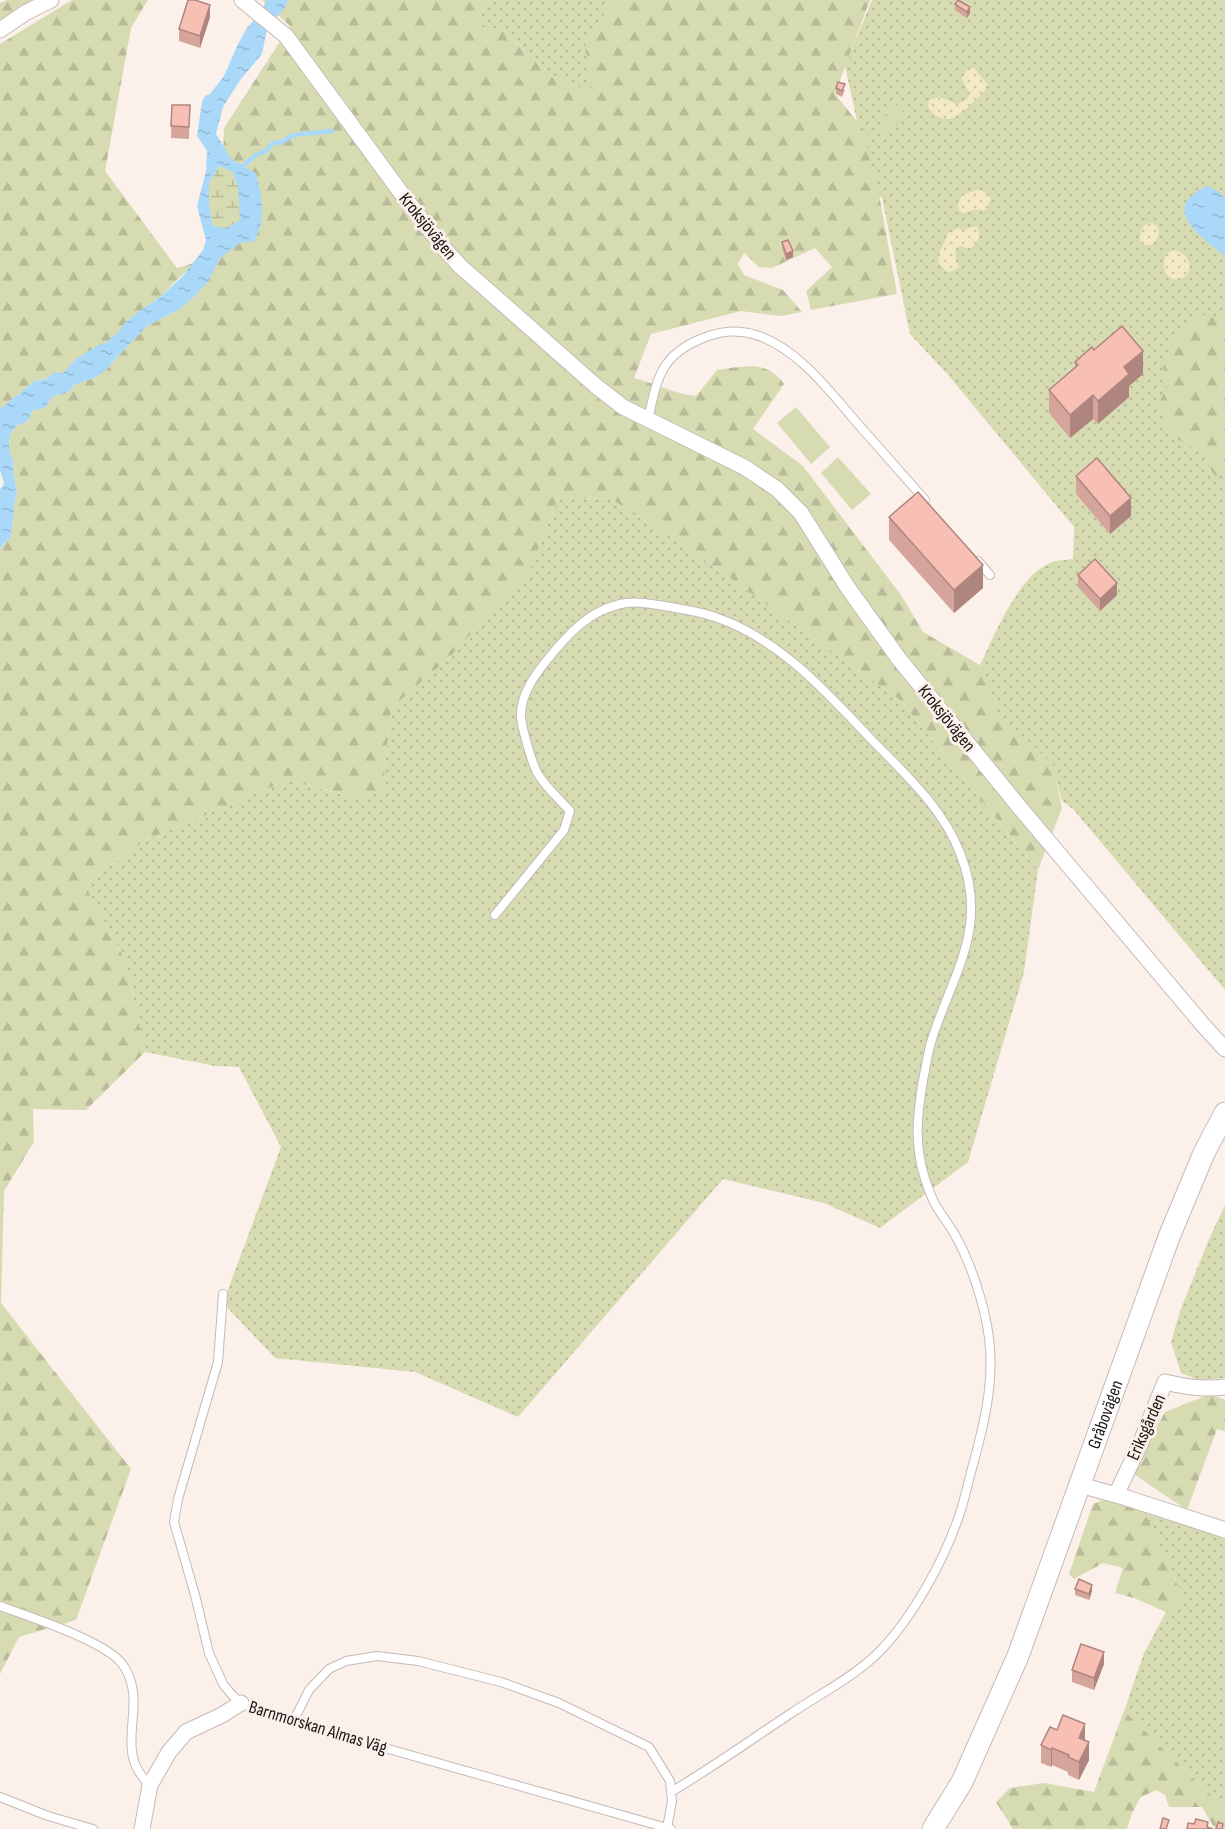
<svg xmlns="http://www.w3.org/2000/svg" width="1225" height="1829" viewBox="0 0 1225 1829" font-family="'Sofia Sans Condensed',sans-serif">
<defs>
<pattern id="grass-dots" width="8" height="8" patternUnits="userSpaceOnUse" patternTransform="scale(1.5)"><rect width="8" height="8" fill="#d7dbb2"/><path d="M2 2h.1M6 6h.1" fill="none" stroke="#b8bb98" stroke-width="1.8" stroke-linecap="round"/></pattern>
<pattern id="forest-firs" width="22" height="20" patternUnits="userSpaceOnUse" patternTransform="scale(1.5)"><rect width="22" height="20" fill="#d7dbb2"/><path d="M5 1l3.5 6h-7zM16 11l3.5 6h-7z" fill="#b8bb98"/></pattern>
<pattern id="wetland-marsh" width="20" height="14" patternUnits="userSpaceOnUse" patternTransform="scale(1.5)"><rect width="20" height="14" fill="#d7dbb2"/><path d="M1 5h8M5 5V1M11 12h8M15 12V8" fill="none" stroke="#b8bb98"/></pattern>
<pattern id="sand-dots" width="8" height="8" patternUnits="userSpaceOnUse" patternTransform="scale(1.5)"><rect width="8" height="8" fill="#f3e9c4"/><path d="M2 2h.1M6 6h.1" fill="none" stroke="#d0c7a8" stroke-width="1.8" stroke-linecap="round"/></pattern>
<pattern id="water-ripples" width="26" height="14" patternUnits="userSpaceOnUse" patternTransform="scale(1.5)"><rect width="26" height="14" fill="#aad8f8"/><path d="M2 4q2-2 4 0t4 0M15 11q2-2 4 0t4 0" fill="none" stroke="#92b9d4"/></pattern>
</defs>
<rect width="100%" height="100%" fill="#fcf0eb"/>
<path fill="url(#grass-dots)" d="M 490,0 L 610,0 L 611,4 L 585,46 L 593,94 L 548,73 L 503,29 L 475,27 Z
M 872,0 L 1225,0 L 1225,990 L 1073,809 L 1062,801 L 1055,775 L 997,713 L 980,665 C 995,634 1018,576 1050,563 C 1057,560 1066,560 1073,559 L 1074,527 L 949,376 L 910,334 L 882,198 L 871,185 L 845,66 Z
M 559,497 L 611,499 L 685,546 L 900,700 L 1038,870 L 1024,972 L 968,1162 L 880,1228 L 824,1203 L 723,1179 L 518,1417 L 415,1372 L 275,1358 L 223,1303 L 281,1147 L 239,1067 L 215,1066 L 145,1052 L 126,962 L 85,885 L 144,841 L 288,780 L 362,800 L 383,789 L 391,708 L 448,659 L 530,568 Z
M 1225,1205 L 1225,1378 L 1199,1380 L 1181,1373 L 1171,1342 L 1180,1311 L 1209,1239 Z
M 1143,1507 L 1225,1535 L 1225,1813 L 1221,1805 L 1124,1711 L 1144,1653 L 1166,1612 L 1183,1597 Z"/>
<path fill="url(#forest-firs)" d="M 7,0 L 32,0 L 0,20 L 0,3 Z
M 72,0 L 148,0 L 131,28 L 105,171 L 177,268 L 194,263 L 160,297 L 138,312 L 125,323 L 117,335 L 112,336 L 107,343 L 76,359 L 63,373 L 55,372 C 50,376 43,382 36,380 L 0,409 L 0,44 Z
M 262,0 L 490,0 L 475,27 L 503,29 L 548,73 L 592,93 L 585,46 L 611,4 L 610,0 L 870,0 L 835,94 L 868,135 L 867,150 L 877,183 L 897,294 L 811,310 L 806,291 L 832,267 L 815,248 L 772,268 L 759,267 L 744,253 L 738,264 L 744,275 L 783,290 L 802,312 L 781,316 L 741,311 L 651,334 L 634,378 C 655,383 674,394 696,396 L 717,370 C 743,367 766,359 784,384 L 753,429 L 803,466 L 901,595 L 923,632 L 980,665 L 998,713 L 1053,764 L 1062,808 L 1038,870 L 900,700 L 685,546 L 611,499 L 559,497 L 530,568 L 448,659 L 391,708 L 383,789 L 362,800 L 288,780 L 144,841 L 85,885 L 126,962 L 145,1052 L 86,1110 L 33,1109 L 34,1142 L 4,1191 L 1,1303 L 131,1469 L 76,1620 L 19,1637 L 0,1674 L 0,548 L 11,537 L 15,499 L 17,494 L 13,469 L 14,464 L 9,449 L 10,435 L 16,426 L 28,421 L 33,410 L 45,408 L 52,397 L 69,392 L 74,385 L 96,377 L 108,368 L 119,355 L 147,326 L 180,309 L 220,258 L 224,128 L 290,26 Z
M 903,101 C 906,118 897,125 885,137 C 876,117 887,111 903,101 Z
M 1198,314 L 1225,320 L 1225,474 L 1215,476 L 1202,454 L 1169,434 L 1159,402 L 1167,388 L 1163,367 L 1168,357 L 1177,331 Z
M 1210,1394 L 1225,1400 L 1225,1431 L 1217,1429 L 1187,1510 L 1132,1473 L 1165,1412 Z
M 1106,1499 L 1143,1507 L 1183,1597 L 1166,1612 L 1134,1598 L 1115,1593 L 1123,1568 L 1103,1563 L 1074,1579 L 1069,1574 L 1093,1504 Z
M 1124,1711 L 1221,1805 L 1225,1813 L 1225,1829 L 1215,1829 L 1202,1807 L 1169,1807 L 1165,1795 L 1156,1790 L 1141,1797 L 1132,1813 L 1127,1829 L 1013,1829 L 996,1802 L 1010,1788 L 1044,1783 L 1094,1792 Z"/>
<path fill="url(#wetland-marsh)" d="M 219,166 L 233,172 L 238,187 L 240,220 L 227,228 L 213,227 L 209,205 L 209,183 Z"/>
<path fill="url(#sand-dots)" d="M 970,68 L 974,68 L 988,85 C 984,93 978,98 972,103 C 960,115 947,127 932,112 C 928,108 927,105 929,100 L 939,97 L 957,104 L 964,101 L 969,96 C 968,83 954,80 970,68 Z
M 977,190 L 983,191 L 991,198 L 987,209 C 982,211 980,209 975,210 C 967,211 966,216 959,211 L 958,205 L 962,195 Z
M 1150,223 C 1164,226 1160,238 1151,245 L 1144,245 L 1140,241 C 1140,232 1141,225 1150,223 Z
M 977,226 C 982,237 978,242 970,249 L 960,246 C 952,251 956,259 959,267 L 955,270 L 949,272 C 928,261 944,248 948,233 L 958,228 L 962,230 Z
M 1172,250 C 1179,251 1184,253 1188,260 C 1197,279 1166,289 1164,266 C 1163,258 1167,254 1172,250 Z"/>
<path fill="#d7dbb2" d="M 796,407 L 830,447 L 811,464 L 777,423 Z
M 838,457 L 871,494 L 852,510 L 821,473 Z"/>
<path fill="url(#water-ripples)" fill-rule="evenodd" d="M 266,0 L 288,0 L 285,7 L 267,29 L 262,54 L 241,79 L 223,107 L 216,134 L 232,160 L 256,173 C 262,199 266,215 255,241 L 240,243 L 220,258 L 208,282 L 196,295 L 180,309 L 147,326 L 119,355 L 108,368 L 96,377 L 74,385 L 69,392 L 52,397 L 45,408 L 33,410 L 28,421 L 16,426 L 10,435 L 9,449 L 14,464 L 13,469 L 17,494 L 15,499 L 11,537 L 0,548 L 0,489 L 4,484 L 0,470 L 0,409 L 36,380 C 43,382 50,376 55,372 L 63,373 L 76,359 L 100,344 L 107,343 L 112,336 L 117,334 L 125,323 L 138,312 L 160,297 L 182,277 L 203,250 L 206,240 L 197,206 L 206,171 L 207,151 L 197,136 L 202,102 L 205,96 L 210,94 L 224,76 L 238,44 L 247,28 L 262,11 ZM 219,166 L 233,172 L 238,187 L 240,220 L 227,228 L 213,226 L 209,205 L 209,183 Z
M 1207,186 L 1220,192 L 1225,199 L 1225,256 C 1201,237 1158,208 1207,186 Z"/>
<g fill="none" stroke-linecap="round" stroke-linejoin="round">
<path stroke="#aad8f8" stroke-width="4.5" d="M 239,169 L 256,155 L 266,151 L 273,143 L 282,142 L 293,135 L 332,131"/>
<defs>
<path id="service" d="M 648,420 C 657,379 660,355 703,338 C 721,331 737,329 756,335 C 798,348 831,393 858,424 C 880,449 903,475 925,500
M 978,561 L 990,575
M 495,915 L 564,830 L 570,811 C 561,801 547,788 540,777 C 533,769 522,728 521,717 C 520,696 534,676 547,660 C 567,635 591,608 626,603 C 640,601 657,605 671,607 C 686,610 701,612 715,617 C 780,639 825,691 871,739 C 904,773 943,808 960,853 C 989,925 955,970 933,1036 C 928,1050 926,1066 923,1080 C 917,1116 914,1144 925,1179 C 928,1187 931,1197 935,1204 C 941,1215 949,1224 955,1235 C 971,1263 985,1306 989,1338 C 995,1383 983,1429 971,1472 C 967,1487 964,1502 959,1516 C 944,1560 914,1615 882,1649 C 856,1676 823,1692 793,1712 C 752,1739 713,1767 671,1792
M 223,1294 L 218,1362 L 178,1499 L 174,1522 L 195,1595 L 209,1653 L 223,1684 L 232,1695 L 241,1703 L 265,1714 L 671,1829
M 0,1606 C 28,1616 108,1642 123,1665 C 151,1706 110,1749 150,1785
M 293,1722 L 309,1690 L 329,1669 L 346,1661 L 377,1656 L 418,1661 L 501,1682 L 559,1703 L 649,1747 L 670,1781 L 672,1801 L 667,1828
M 0,1797 L 48,1816 L 93,1829"/>
<path id="minor" d="M 242,0 L 286,36 L 402,194 L 442,246 L 460,266 L 596,386 L 623,407 L 744,467 L 777,489 L 801,513 L 848,588 L 899,659 L 1021,809 L 1203,1025 L 1225,1049
M 0,30 L 25,13 L 51,0
M 1080,1485 L 1127,1498 L 1225,1530
M 1116,1495 L 1141,1442 L 1165,1382 C 1185,1387 1204,1390 1225,1387
M 142,1829 L 150,1785 L 169,1752 L 186,1732 L 222,1715 L 241,1703"/>
<g id="secondary">
<path id="s1" d="M 933,1829 L 962,1782 L 1018,1656 L 1169,1237 L 1204,1153 L 1225,1113"/>
</g>
</defs>
<use href="#service" stroke="#c6bab6" stroke-width="10"/>
<use href="#minor" stroke="#c6bab6" stroke-width="17"/>
<use href="#secondary" stroke="#c6bab6" stroke-width="23"/>
<use href="#service" stroke="#fff" stroke-width="8"/>
<use href="#minor" stroke="#fff" stroke-width="15"/>
<use href="#secondary" stroke="#fff" stroke-width="21"/>
</g>
<path fill="#d5a59c" d="M 955,4 L 970,13 L 967,18 L 955,10 Z
M 210,17 L 200,48 L 179,41 L 179,29 Z
M 836,88 L 845,90 L 842,97 L 836,94 Z
M 172,105 L 190,105 L 189,139 L 171,138 Z
M 782,242 L 793,257 L 786,260 L 782,248 Z
M 1094,350 L 1143,374 L 1129,386 L 1129,397 L 1098,424 L 1093,419 L 1070,438 L 1049,413 L 1049,390 L 1075,367 L 1075,362 Z
M 1076,476 L 1131,516 L 1110,534 L 1076,494 Z
M 889,517 L 983,588 L 954,613 L 889,540 Z
M 1078,575 L 1117,595 L 1100,611 L 1078,587 Z
M 1075,1589 L 1092,1591 L 1089,1600 L 1075,1595 Z
M 1104,1664 L 1094,1690 L 1072,1682 L 1072,1670 Z
M 1085,1740 L 1089,1760 L 1079,1780 L 1068,1775 L 1068,1772 L 1052,1765 L 1051,1767 L 1041,1763 L 1041,1745 Z"/>
<path fill="#ae867f" d="M 210,5 L 210,17 L 200,48 L 200,36 Z
M 970,7 L 970,13 L 967,18 L 967,12 Z
M 793,251 L 793,257 L 786,260 L 786,254 Z
M 1143,351 L 1143,374 L 1129,386 L 1129,397 L 1098,424 L 1098,401 L 1124,367 Z
M 1093,395 L 1093,419 L 1070,438 L 1070,415 Z
M 1131,498 L 1131,516 L 1110,534 L 1110,516 Z
M 983,565 L 983,588 L 954,613 L 954,590 Z
M 1117,583 L 1117,595 L 1100,611 L 1100,599 Z
M 1092,1585 L 1092,1591 L 1089,1600 L 1089,1594 Z
M 1104,1652 L 1104,1664 L 1094,1690 L 1094,1678 Z
M 1085,1724 L 1085,1742 L 1079,1738 Z
M 1089,1742 L 1089,1760 L 1079,1780 L 1079,1762 Z
M 1052,1748 L 1052,1765 L 1051,1767 L 1051,1750 Z"/>
<path fill="#f8c0b5" stroke="#ae867f" stroke-width="1.5" d="M 188,0 L 195,0 L 210,5 L 200,36 L 179,29 Z
M 958,0 L 970,7 L 967,12 L 955,4 Z
M 838,82 L 845,84 L 842,91 L 836,88 Z
M 172,105 L 190,105 L 189,127 L 171,126 Z
M 788,240 L 793,251 L 786,254 L 782,242 Z
M 1122,326 L 1143,351 L 1124,367 L 1129,374 L 1098,401 L 1093,395 L 1070,415 L 1049,390 L 1078,365 L 1075,362 L 1092,347 L 1094,350 Z
M 1097,458 L 1131,498 L 1110,516 L 1076,476 Z
M 918,492 L 983,565 L 954,590 L 889,517 Z
M 1095,559 L 1117,583 L 1100,599 L 1078,575 Z
M 1079,1579 L 1092,1585 L 1089,1594 L 1075,1589 Z
M 1081,1644 L 1104,1652 L 1094,1678 L 1072,1670 Z
M 1063,1715 L 1085,1724 L 1079,1738 L 1089,1742 L 1079,1762 L 1068,1757 L 1069,1755 L 1052,1748 L 1051,1750 L 1041,1745 L 1050,1727 L 1057,1730 Z
M 1163,1818 L 1169,1820 L 1166,1829 L 1160,1829 Z
M 1196,1819 L 1208,1822 L 1207,1827 L 1213,1829 L 1187,1829 L 1188,1823 L 1194,1824 Z
M 1218,1822 L 1223,1824 L 1222,1829 L 1216,1829 Z"/>
<g text-anchor="middle" stroke-width="6" stroke-linejoin="round" paint-order="stroke">
<g font-size="18" fill="#1a1615" stroke="#fcf0eb">
<text transform="translate(428 226) rotate(51)" y="6">Kroksjövägen</text>
<text transform="translate(947 718) rotate(51)" y="6">Kroksjövägen</text>
<text dy="6" stroke="none"><textPath href="#s1" startOffset="450">Gråbovägen</textPath></text>
<text transform="translate(1146 1427) rotate(-66)" y="6">Eriksgården</text>
<text transform="translate(318 1727) rotate(17)" y="6">Barnmorskan Almas Väg</text>
</g>
</g>
</svg>
